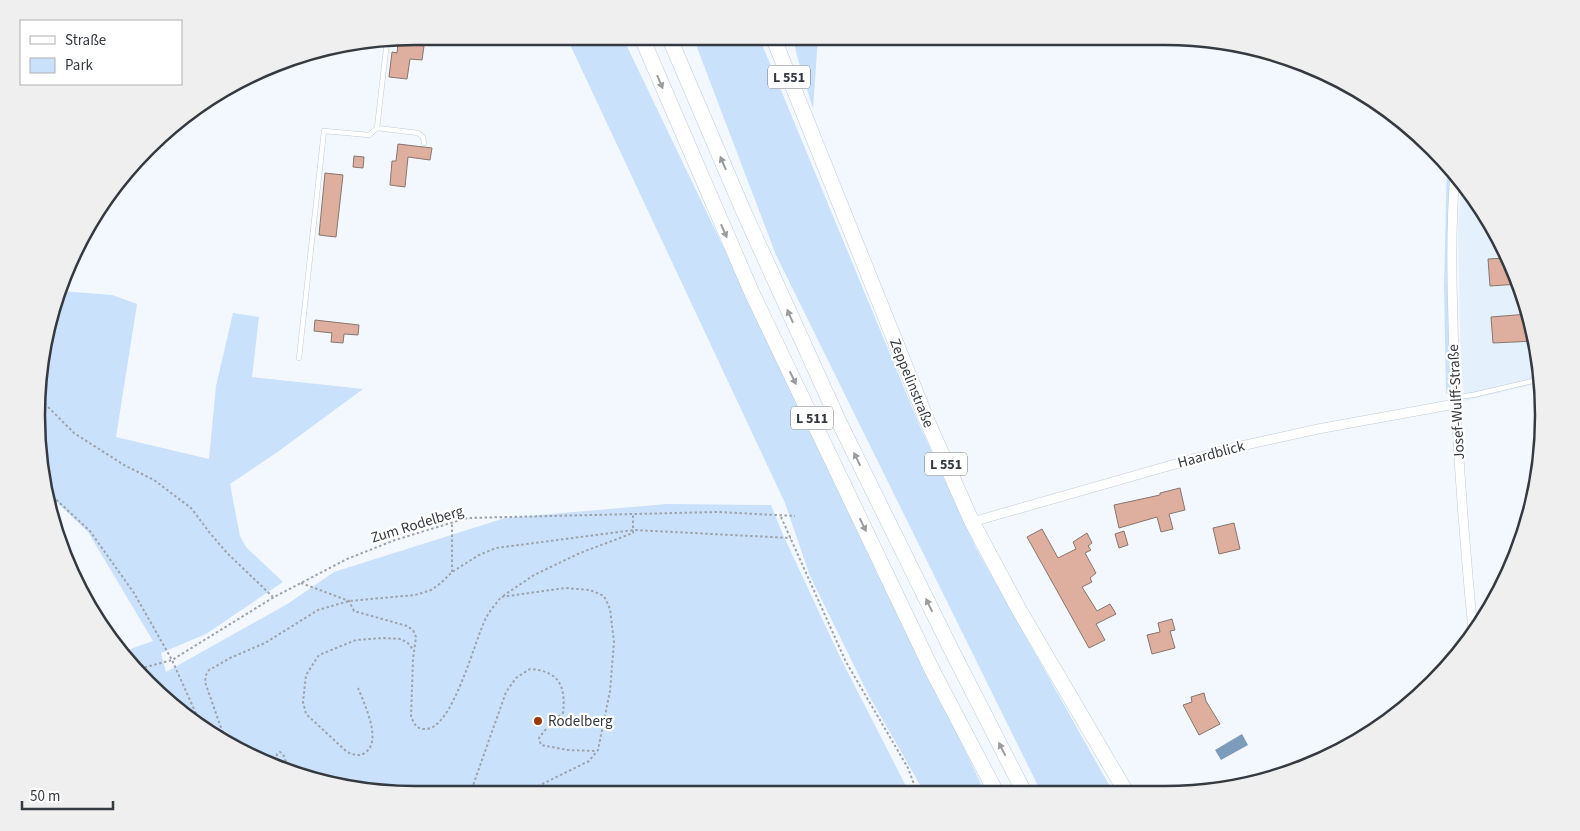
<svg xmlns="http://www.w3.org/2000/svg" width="1580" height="831" viewBox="0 0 1580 831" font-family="'Source Sans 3',sans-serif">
<rect width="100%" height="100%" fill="#f3f8fe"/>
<path fill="#e5f0fd" d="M 1461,181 L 1493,226 L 1524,294 L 1541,366 L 1541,383 L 1465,401 L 1461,368 L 1458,233 Z"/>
<path fill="#c9e1fb" d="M 566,36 L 622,36 L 985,792 L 922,792 L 920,785 L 868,694 L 810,576 L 785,503 Z
M 693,37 L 759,37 L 919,424 L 976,548 L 1113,792 L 1041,792 L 776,255 Z
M 793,37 L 818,37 L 813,109 L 797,56 Z
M 1447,163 L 1451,168 L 1450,285 L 1451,389 L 1446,394 L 1444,285 Z
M 61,291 L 112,295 L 137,304 L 116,437 L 209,459 L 216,386 L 233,313 L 259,317 L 252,377 L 363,389 L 279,451 L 230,484 L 240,536 L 246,547 L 283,582 L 206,634 L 161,653 L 166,672 L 289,603 L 334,572 L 505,518 L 667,504 L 771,505 L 784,537 L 840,657 L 909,792 L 391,794 L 318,782 L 248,756 L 185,717 L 165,698 L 154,679 L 147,681 L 131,666 L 122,652 L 153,641 L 88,532 L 50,496 L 37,441 L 46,353 Z"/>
<path fill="#7d9cbc" d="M 1242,734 L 1248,745 L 1221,760 L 1215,750 Z"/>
<path fill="#deaf9e" stroke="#87756e" d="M 398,43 L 424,46 L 422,60 L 410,59 L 407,79 L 389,77 L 392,52 L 397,53 Z
M 398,144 L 432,148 L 430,160 L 408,157 L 405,187 L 390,185 L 392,161 L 396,161 Z
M 354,156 L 364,157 L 363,168 L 353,167 Z
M 325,173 L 343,175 L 336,237 L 319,235 Z
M 1507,258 L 1519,284 L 1490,286 L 1488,259 Z
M 1528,314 L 1535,341 L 1493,343 L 1491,317 Z
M 315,320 L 359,325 L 358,335 L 344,334 L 343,343 L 331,342 L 332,333 L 314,331 Z
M 1180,488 L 1185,510 L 1169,514 L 1173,529 L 1161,532 L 1157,517 L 1119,528 L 1114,505 L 1160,495 L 1160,493 Z
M 1234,523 L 1240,549 L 1219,554 L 1213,528 Z
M 1042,529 L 1058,558 L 1076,549 L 1073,542 L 1087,533 L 1092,543 L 1088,546 L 1091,550 L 1085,553 L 1096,573 L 1090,578 L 1092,582 L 1082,587 L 1097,611 L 1110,604 L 1116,614 L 1096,624 L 1105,640 L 1089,648 L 1027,537 Z
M 1124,531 L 1128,545 L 1119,548 L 1115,534 Z
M 1172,619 L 1175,630 L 1170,631 L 1175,648 L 1152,654 L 1147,635 L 1160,632 L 1158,623 Z
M 1204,693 L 1206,701 L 1220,724 L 1199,735 L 1183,705 L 1192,702 L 1191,697 Z"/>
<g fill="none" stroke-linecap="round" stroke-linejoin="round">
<defs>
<path id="service" d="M 377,128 L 418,133 L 423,137 L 424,143
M 299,358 L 324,131 L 369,135 L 377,128 L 387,41
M 1455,397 L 1473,395 L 1541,379"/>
<path id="minor" d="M 1455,173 C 1450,233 1452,294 1454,354 C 1457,447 1464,538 1473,630
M 972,522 L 1228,449 L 1318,429 L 1455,404"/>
<path id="primary" d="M 773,37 L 928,423 L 972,522 L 1018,608 L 1126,792"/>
<path id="trunk" d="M 641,36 L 752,293 L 932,670 L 996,792
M 669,37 L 742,208 L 840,424 L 951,649 L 1024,792"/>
</defs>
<use href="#service" stroke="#beccda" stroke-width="5.5"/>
<use href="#minor" stroke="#beccda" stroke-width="10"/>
<use href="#primary" stroke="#beccda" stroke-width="16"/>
<use href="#trunk" stroke="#beccda" stroke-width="16"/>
<path stroke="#9ea3a9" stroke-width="2" stroke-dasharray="2.5 2.5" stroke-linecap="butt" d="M 41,400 L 74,433 L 124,465 L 154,480 L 191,508 L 209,532 L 227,553 L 273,597
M 49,493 L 90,531 L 134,593 L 172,660 L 202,727
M 781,517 L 846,662 L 908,768 L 917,792
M 452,572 L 452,523
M 301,583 L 349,601 L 354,611 L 407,626 L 413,630 L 416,637 L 413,659 L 411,717 C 414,723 416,729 424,729 C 453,732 475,637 487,616 C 491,609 497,603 501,597 L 565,588 L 590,590 L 604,596 L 610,609 L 614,642 L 610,691 L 598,750 L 589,761 L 522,794
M 503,596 L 534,575 L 580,553 L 633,533 L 633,515
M 135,670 L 172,660 L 274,597 L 347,559 L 395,540 L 467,518 L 718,512 L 795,516
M 358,688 C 364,703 382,740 366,752 C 360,757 354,755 347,752 L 306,714 L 303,702 L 306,675 L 319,655 L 356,640 L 383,638 L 401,639 L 409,644 L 414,651
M 199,720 L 215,731 L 224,741
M 226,742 L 205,682 L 206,675 L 209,670 L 230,658 L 265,643 L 318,610 L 349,601 L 415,595 L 431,590 L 441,583 L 452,572 L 479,555 L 496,548 L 634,530 L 791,538
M 275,766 L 277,754 L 280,752 L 283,754 L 290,772
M 470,794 L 506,692 L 516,678 L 530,669 C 559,671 566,686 563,713 C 553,721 546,728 539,738 L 541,745 L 568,750 L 596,751"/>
<use href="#service" stroke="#fff" stroke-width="4.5"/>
<use href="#minor" stroke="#fff" stroke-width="9"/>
<use href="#primary" stroke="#fff" stroke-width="15"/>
<use href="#trunk" stroke="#fff" stroke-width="15"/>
</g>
<defs><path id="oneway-solid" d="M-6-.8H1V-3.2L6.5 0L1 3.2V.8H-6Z" transform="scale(1.25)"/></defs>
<g fill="#9a9ca0">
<use href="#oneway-solid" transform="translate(660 82) rotate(67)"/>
<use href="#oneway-solid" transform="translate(723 163) rotate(-113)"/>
<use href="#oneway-solid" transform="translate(724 231) rotate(66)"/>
<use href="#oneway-solid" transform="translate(790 316) rotate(-114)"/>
<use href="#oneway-solid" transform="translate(793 378) rotate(64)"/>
<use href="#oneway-solid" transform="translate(857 459) rotate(-116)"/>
<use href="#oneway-solid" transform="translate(863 525) rotate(64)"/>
<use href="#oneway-solid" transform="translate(929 605) rotate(-116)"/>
<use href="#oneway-solid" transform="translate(1002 749) rotate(-117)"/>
</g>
<circle fill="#9d3804" stroke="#fff" stroke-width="2" cx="538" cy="721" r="5"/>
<g text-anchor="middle" stroke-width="4.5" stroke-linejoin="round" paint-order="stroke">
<g fill="#fff" stroke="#727579" stroke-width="1">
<rect x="768" y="65.5" width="42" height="23" rx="4"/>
<rect x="791" y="406.5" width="42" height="23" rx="4"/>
<rect x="925" y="452.5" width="42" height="23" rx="4"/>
</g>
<g font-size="14" font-weight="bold" fill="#353a40">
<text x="789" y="82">L 551</text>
<text x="812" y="423">L 511</text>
<text x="946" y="469">L 551</text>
</g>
<g font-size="15" fill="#353a40" stroke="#fff">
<text transform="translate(912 383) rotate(68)" y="5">Zeppelinstraße</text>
<text transform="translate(1456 402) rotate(-93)" y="5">Josef-Wulff-Straße</text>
<text transform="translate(1211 454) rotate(-15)" y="5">Haardblick</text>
<text transform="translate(417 524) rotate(-17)" y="5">Zum Rodelberg</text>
</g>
<g font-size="15" fill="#353a40" stroke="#fff" text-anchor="start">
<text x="548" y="726">Rodelberg</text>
</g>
</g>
<path d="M0 0H1580V831H0ZM415 45H1165A370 370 0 0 1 1535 415V416A370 370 0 0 1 1165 786H415A370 370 0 0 1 45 416V415A370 370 0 0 1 415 45Z" fill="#efeff0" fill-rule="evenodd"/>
<path fill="none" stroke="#353a40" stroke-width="2.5" d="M415 45H1165A370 370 0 0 1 1535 415V416A370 370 0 0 1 1165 786H415A370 370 0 0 1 45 416V415A370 370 0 0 1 415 45Z"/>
<rect x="20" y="20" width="162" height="65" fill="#ffffff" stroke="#aeb0b3"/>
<rect x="30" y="36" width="25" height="8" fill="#ffffff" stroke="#aeb0b3"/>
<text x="65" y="45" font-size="15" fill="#353a40">Straße</text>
<rect x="30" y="58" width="25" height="15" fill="#c9e1fb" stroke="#aeb0b3"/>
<text x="65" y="70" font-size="15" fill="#353a40">Park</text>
<path d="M22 801v8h91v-8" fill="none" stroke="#353a40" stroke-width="2.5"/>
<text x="30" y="801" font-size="15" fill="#353a40" stroke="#ffffff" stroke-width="4" paint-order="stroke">50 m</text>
</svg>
